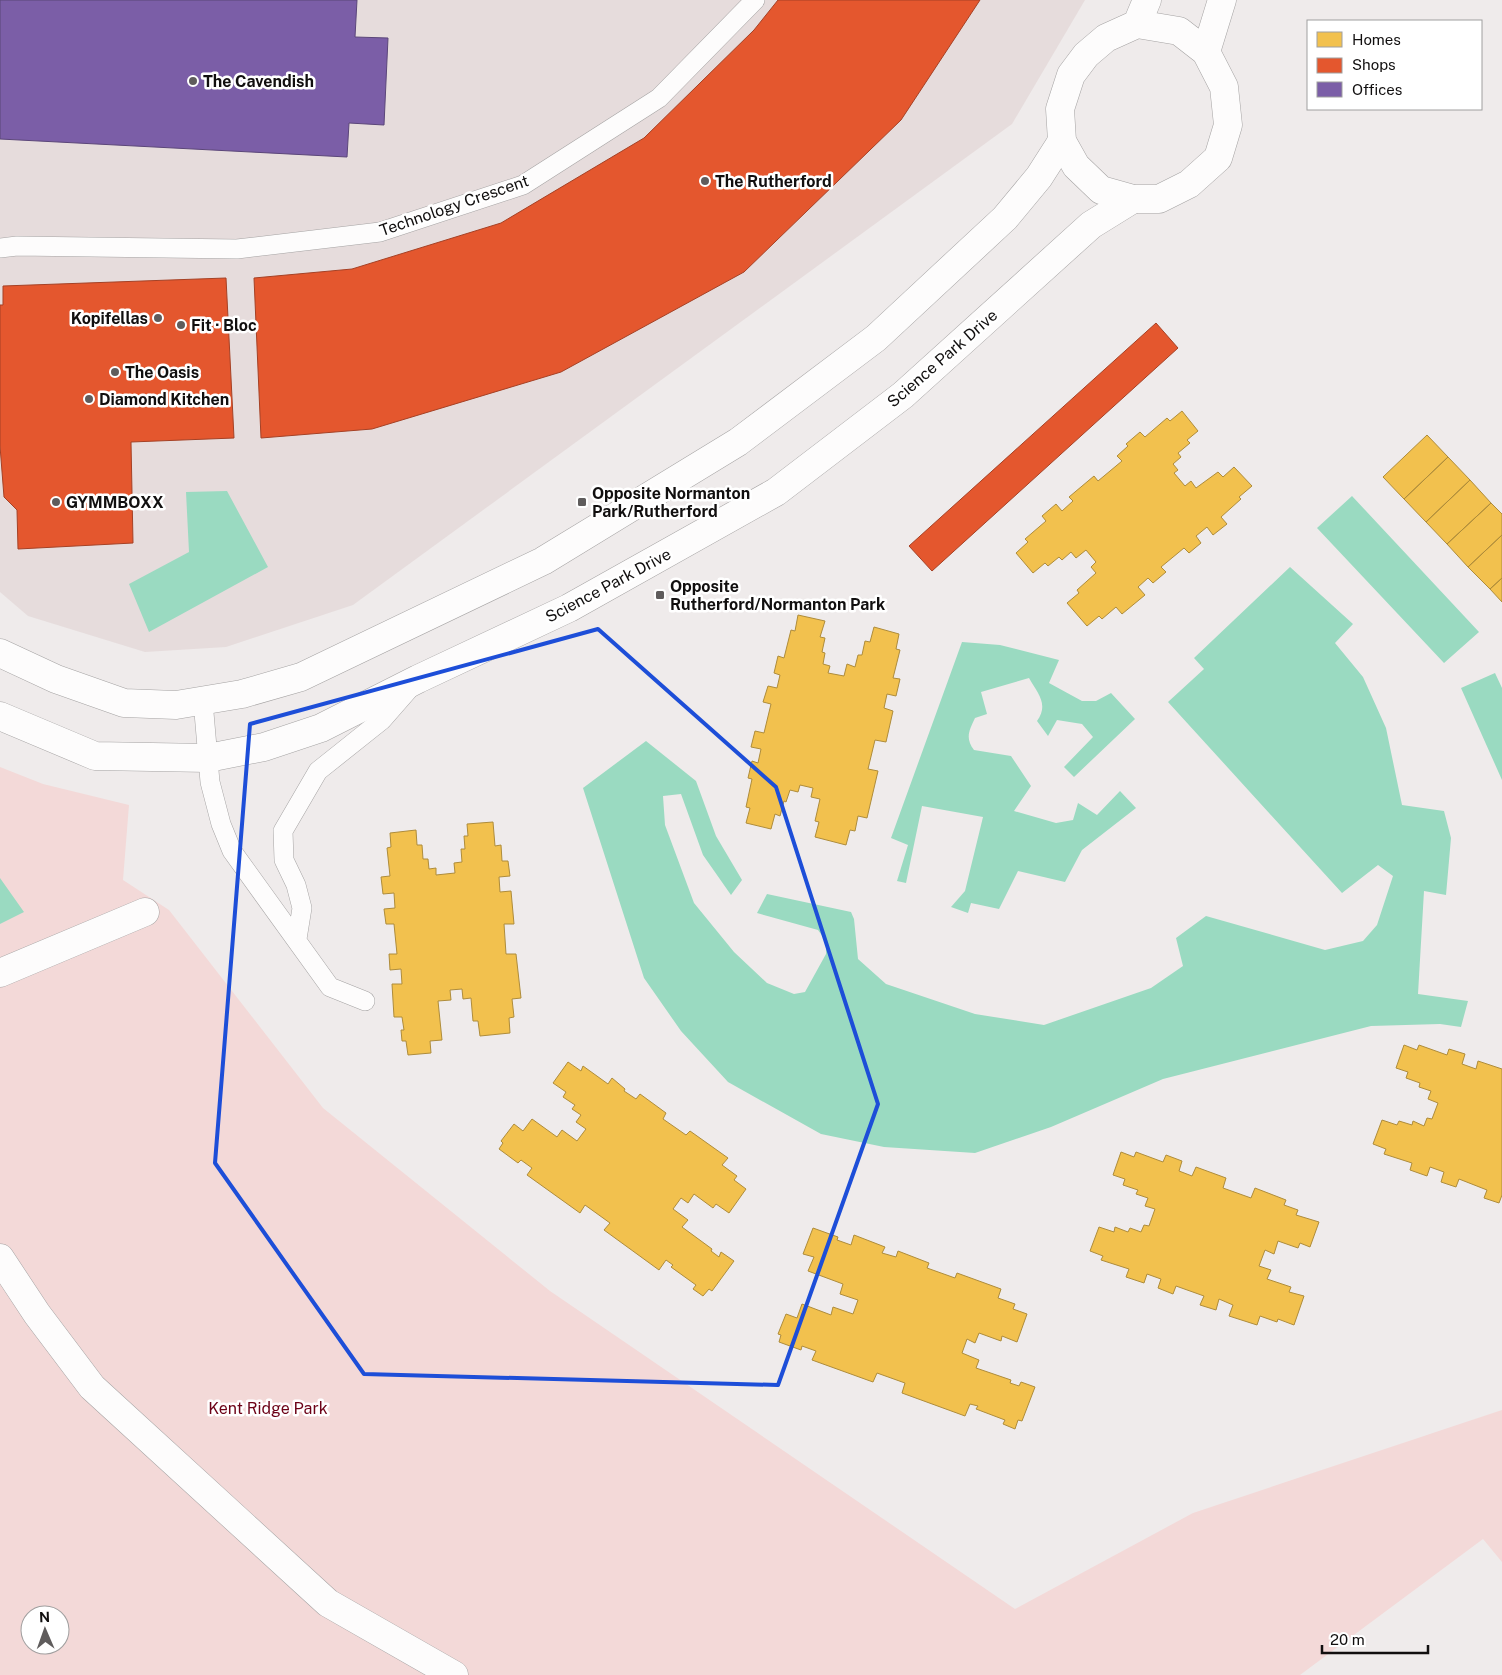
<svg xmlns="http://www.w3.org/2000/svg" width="1502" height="1675" viewBox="0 0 1502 1675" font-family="'Public Sans',sans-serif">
<rect width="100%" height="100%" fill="#efebeb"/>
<path fill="#e6dcdc" d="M 0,0 L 1085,0 L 1012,124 L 353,605 L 226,647 L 145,652 L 28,616 L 0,592 Z"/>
<path fill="#f3d9d8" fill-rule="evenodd" d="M 0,767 L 43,784 L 129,805 L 123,880 L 169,910 L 323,1108 L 550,1291 L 1015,1609 L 1193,1513 L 1502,1410 L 1502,1562 L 1483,1539 L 1300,1675 L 0,1675 ZM 30,1615 L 60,1615 L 60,1645 L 30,1645 Z"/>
<path fill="#9adac1" d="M 227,491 L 268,567 L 149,632 L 129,584 L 189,552 L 186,492 Z
M 1352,496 L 1479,632 L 1444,663 L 1317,528 Z
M 1290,567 L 1353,624 L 1335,643 L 1363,677 L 1386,728 L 1402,805 L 1444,811 L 1451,838 L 1446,895 L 1424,891 L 1418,994 L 1468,1001 L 1461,1027 L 1440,1024 L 1371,1026 L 1163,1079 L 1051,1127 L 975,1153 L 884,1147 L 821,1134 L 728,1082 L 681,1031 L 644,978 L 583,788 L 646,741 L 696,781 L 716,836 L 742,880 L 731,895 L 703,855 L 681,794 L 663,796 L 665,825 L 694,903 L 734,952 L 767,983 L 794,994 L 805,992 L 826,954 L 826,941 L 818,930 L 757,913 L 767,894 L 851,912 L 854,919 L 858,959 L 886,984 L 975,1014 L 1044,1025 L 1151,988 L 1183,966 L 1176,938 L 1206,916 L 1325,950 L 1363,941 L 1377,925 L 1393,876 L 1378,865 L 1342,893 L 1168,702 L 1204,669 L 1194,658 Z
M 962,642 L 1000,645 L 1059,660 L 1049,683 L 1082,701 L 1096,701 L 1111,693 L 1135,719 L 1074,777 L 1064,767 L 1093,737 L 1082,724 L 1057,720 L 1048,736 L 1037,721 C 1049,704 1038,694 1029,678 L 981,692 L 987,714 L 975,718 C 969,731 965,738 974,750 L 1011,756 L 1031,786 L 1014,811 L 1056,823 L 1073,820 L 1078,803 L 1097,815 L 1120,791 L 1136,808 L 1082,850 L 1065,882 L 1018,871 L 999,909 L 971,903 L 968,913 L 951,907 L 965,891 L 983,817 L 922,806 L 906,883 L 897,881 L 908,845 L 891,838 Z
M 1495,673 L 1502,688 L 1502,780 L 1461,688 Z
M 0,878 L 24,912 L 0,924 Z"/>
<path fill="#f2c14e" stroke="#ae8c3b" d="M 1182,411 L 1198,431 L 1187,440 L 1190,443 L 1178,453 L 1181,457 L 1173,464 L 1178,470 L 1174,473 L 1185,486 L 1191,481 L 1196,488 L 1218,472 L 1223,477 L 1234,467 L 1252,486 L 1239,497 L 1241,499 L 1221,517 L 1227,524 L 1213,535 L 1207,527 L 1196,536 L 1201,543 L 1189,553 L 1184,548 L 1161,567 L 1166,572 L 1153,583 L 1148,578 L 1138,587 L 1145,595 L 1122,614 L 1116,607 L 1102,619 L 1099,616 L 1087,626 L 1067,603 L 1079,593 L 1077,590 L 1096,573 L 1091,567 L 1096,562 L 1086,550 L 1076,558 L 1071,552 L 1062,560 L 1059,557 L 1048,566 L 1045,563 L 1033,573 L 1016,553 L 1028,542 L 1025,539 L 1046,521 L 1042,516 L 1056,504 L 1062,511 L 1073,501 L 1069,497 L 1094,476 L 1098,481 L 1122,461 L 1117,456 L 1128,446 L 1126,444 L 1140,432 L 1145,437 L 1167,418 L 1170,421 Z
M 1427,435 L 1448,457 L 1404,499 L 1383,477 Z
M 1448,457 L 1470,480 L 1426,522 L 1404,499 Z
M 1470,480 L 1491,503 L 1447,544 L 1426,522 Z
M 1491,503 L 1502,514 L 1502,535 L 1468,567 L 1447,544 Z
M 1502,535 L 1502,578 L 1490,589 L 1468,567 Z
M 1502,578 L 1502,602 L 1490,589 Z
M 798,615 L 825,621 L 820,637 L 825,638 L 822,652 L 825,653 L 823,664 L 830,666 L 828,673 L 844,676 L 847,664 L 855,667 L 858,655 L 862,655 L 865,641 L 870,642 L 874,627 L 899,634 L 896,649 L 900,650 L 893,678 L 900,679 L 896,696 L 887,694 L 884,708 L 893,711 L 886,742 L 875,740 L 868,769 L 878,771 L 867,818 L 858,816 L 855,831 L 850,830 L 846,845 L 815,837 L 819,822 L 815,821 L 820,799 L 811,797 L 813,788 L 800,785 L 798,792 L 790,790 L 786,802 L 784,801 L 780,816 L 775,814 L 771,829 L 746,823 L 750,808 L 746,807 L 752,779 L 748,778 L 752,761 L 758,763 L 761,749 L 751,747 L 755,731 L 764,733 L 771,704 L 763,702 L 768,686 L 777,688 L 780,675 L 774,673 L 778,656 L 784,658 L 791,630 L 795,631 Z
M 493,822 L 495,846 L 501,845 L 502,861 L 508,861 L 510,876 L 499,877 L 500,892 L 511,891 L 514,924 L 504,924 L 506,954 L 516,954 L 521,998 L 512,999 L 514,1017 L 509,1018 L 510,1033 L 480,1036 L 478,1021 L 473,1021 L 471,998 L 463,999 L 462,989 L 450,990 L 451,1000 L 438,1001 L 442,1040 L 430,1041 L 431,1053 L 408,1055 L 406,1041 L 402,1041 L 401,1030 L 404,1030 L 402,1017 L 394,1017 L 392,984 L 402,984 L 401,969 L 390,970 L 389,954 L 397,954 L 394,924 L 386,924 L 384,909 L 395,908 L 394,893 L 383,894 L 381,877 L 390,876 L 387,848 L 391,847 L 390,833 L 416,830 L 417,845 L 422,845 L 423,859 L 428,859 L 429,869 L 436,868 L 436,875 L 455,873 L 454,863 L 462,862 L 461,849 L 465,849 L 464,836 L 468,836 L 467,824 Z
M 1404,1045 L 1417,1050 L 1419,1045 L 1447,1055 L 1449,1049 L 1465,1054 L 1462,1064 L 1476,1069 L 1478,1061 L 1502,1069 L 1502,1195 L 1499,1203 L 1484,1198 L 1487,1190 L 1459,1179 L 1456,1187 L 1441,1182 L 1444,1172 L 1430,1167 L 1427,1176 L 1410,1170 L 1412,1163 L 1384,1154 L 1386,1149 L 1373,1144 L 1382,1120 L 1397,1125 L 1399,1121 L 1412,1125 L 1413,1121 L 1424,1126 L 1427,1118 L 1432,1119 L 1438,1103 L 1428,1099 L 1431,1091 L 1419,1087 L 1420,1083 L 1406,1078 L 1408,1072 L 1396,1068 Z
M 568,1062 L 581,1071 L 583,1066 L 608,1084 L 612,1078 L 625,1089 L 624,1091 L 636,1099 L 640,1094 L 666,1113 L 663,1119 L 686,1135 L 690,1131 L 728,1158 L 722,1165 L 737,1176 L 734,1180 L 746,1189 L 729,1213 L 716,1204 L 713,1208 L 694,1194 L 688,1203 L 681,1198 L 673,1209 L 688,1220 L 682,1227 L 712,1249 L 711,1251 L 719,1257 L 721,1252 L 734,1261 L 712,1291 L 709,1289 L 703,1296 L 693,1289 L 696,1285 L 671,1267 L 673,1265 L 666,1260 L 659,1270 L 604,1230 L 610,1223 L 585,1205 L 580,1213 L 527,1175 L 532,1168 L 521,1160 L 518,1163 L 499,1149 L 503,1143 L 501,1141 L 514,1124 L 523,1131 L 532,1119 L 557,1137 L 562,1130 L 577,1141 L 586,1129 L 576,1122 L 581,1115 L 572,1109 L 575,1105 L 563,1097 L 566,1092 L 553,1083 Z
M 1121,1152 L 1134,1157 L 1136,1152 L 1163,1162 L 1166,1155 L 1182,1161 L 1179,1171 L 1192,1176 L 1196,1167 L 1226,1178 L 1223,1188 L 1251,1198 L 1255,1188 L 1286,1200 L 1284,1205 L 1298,1210 L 1296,1215 L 1319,1222 L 1310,1247 L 1300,1243 L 1298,1248 L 1278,1241 L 1274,1254 L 1265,1250 L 1259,1266 L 1271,1270 L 1267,1279 L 1291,1287 L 1289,1292 L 1304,1296 L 1294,1325 L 1278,1319 L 1277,1322 L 1260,1316 L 1257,1325 L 1229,1316 L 1233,1305 L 1219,1299 L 1216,1310 L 1200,1305 L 1204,1296 L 1176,1286 L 1173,1294 L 1158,1288 L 1161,1279 L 1147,1274 L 1144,1283 L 1126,1277 L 1129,1269 L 1101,1260 L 1103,1256 L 1090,1251 L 1099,1227 L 1114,1232 L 1115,1227 L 1128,1232 L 1130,1228 L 1141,1232 L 1144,1225 L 1149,1226 L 1155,1209 L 1145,1206 L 1148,1198 L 1136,1194 L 1138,1190 L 1123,1185 L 1125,1179 L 1113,1175 Z
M 813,1228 L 838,1237 L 837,1240 L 851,1245 L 854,1235 L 885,1247 L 882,1253 L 896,1257 L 898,1251 L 929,1263 L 927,1268 L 955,1278 L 957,1273 L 1001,1289 L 998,1298 L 1015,1304 L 1013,1309 L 1027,1314 L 1017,1342 L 1002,1336 L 1001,1341 L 979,1333 L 975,1343 L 967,1339 L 962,1353 L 979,1360 L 976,1368 L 1011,1380 L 1010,1383 L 1019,1386 L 1021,1382 L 1035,1387 L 1022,1421 L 1018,1420 L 1015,1429 L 1003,1424 L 1005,1420 L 976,1409 L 978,1406 L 970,1404 L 965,1416 L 902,1393 L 905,1383 L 877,1373 L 873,1382 L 812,1360 L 816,1351 L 802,1346 L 801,1350 L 779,1342 L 781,1335 L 778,1334 L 786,1314 L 797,1318 L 802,1304 L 831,1315 L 833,1307 L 853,1314 L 858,1300 L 840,1294 L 843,1284 L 808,1271 L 814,1257 L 803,1254 Z"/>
<path fill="#e4572e" stroke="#a54125" d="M 778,0 L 980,0 L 901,120 L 744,272 L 561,372 L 372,429 L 261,438 L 254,278 L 352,269 L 501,223 L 644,138 L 754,30 Z
M 226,278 L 234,438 L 131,442 L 133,543 L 18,549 L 17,510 L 4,497 L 0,446 L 0,305 L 3,305 L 3,286 Z
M 1156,323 L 1178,348 L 932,571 L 909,546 Z"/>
<path fill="#7b5ea7" stroke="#5b4679" d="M 0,0 L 357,0 L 355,37 L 388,38 L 384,125 L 349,123 L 347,157 L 0,139 Z"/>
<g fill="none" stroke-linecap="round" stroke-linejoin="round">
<defs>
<path id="service" d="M 0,248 L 17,246 L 237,249 L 380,232 L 523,185 L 659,98 L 755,0
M 203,701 L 210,782 L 221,824 L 232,851 L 330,987 L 365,1001
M 297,939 L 302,908 L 296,885 L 284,860 L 283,831 L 318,771 L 382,720 L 410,688"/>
<path id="minor" d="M 0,973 L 145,912
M 0,1258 L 37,1314 L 92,1387 L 328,1603 L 454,1675"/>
<path id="secondary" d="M 0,653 L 56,679 L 124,703 L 176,705 L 242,694 L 301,677 L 543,561 L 738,442 L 876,338 L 1005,218 L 1039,177 L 1062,141
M 0,716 L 95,756 L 208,758 L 264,747 L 321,728 L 418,679 L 569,608 L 776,492 L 903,395 L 1091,225 L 1133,199"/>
<path id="trunk" d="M 1137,24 L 1179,31 L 1206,52 L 1224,87 L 1228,125 L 1218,158 L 1189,184 L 1159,199 L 1133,199 L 1101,190 L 1076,166 L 1062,141 L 1060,109 L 1071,75 L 1086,55 L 1106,38 Z
M 1137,24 L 1147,0
M 1206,52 L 1222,0"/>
</defs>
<use href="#service" stroke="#a5a3a3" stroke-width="20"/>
<use href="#minor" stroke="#a5a3a3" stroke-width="29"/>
<use href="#secondary" stroke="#a5a3a3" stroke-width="29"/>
<use href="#trunk" stroke="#a5a3a3" stroke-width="29"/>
<use href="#service" stroke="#fdfcfc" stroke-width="19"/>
<use href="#minor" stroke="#fdfcfc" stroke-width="28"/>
<use href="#secondary" stroke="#fdfcfc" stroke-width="28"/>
<use href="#trunk" stroke="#fdfcfc" stroke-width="28"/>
</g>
<path fill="none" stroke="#1d4ed8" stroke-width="4" stroke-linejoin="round" d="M 598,629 L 776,787 L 878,1104 L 778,1385 L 364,1374 L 215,1163 L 250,724 Z"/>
<g fill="#5f5c5c" stroke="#fff" stroke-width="2">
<circle cx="193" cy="81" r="5"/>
<circle cx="705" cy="181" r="5"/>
<circle cx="158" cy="318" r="5"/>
<circle cx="181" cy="325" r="5"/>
<circle cx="115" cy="372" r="5"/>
<circle cx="89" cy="399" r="5"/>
<circle cx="56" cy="502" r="5"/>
<rect x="577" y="497" width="10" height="10" rx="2.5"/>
<rect x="655" y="590" width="10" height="10" rx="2.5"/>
</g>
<g text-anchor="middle" stroke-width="5" stroke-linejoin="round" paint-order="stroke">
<g font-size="16" font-weight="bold" fill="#110f0f" stroke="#fff" text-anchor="start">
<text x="203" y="87">The Cavendish</text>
<text x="715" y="187">The Rutherford</text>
<text x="148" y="324" text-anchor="end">Kopifellas</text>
<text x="191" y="331">Fit · Bloc</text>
<text x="125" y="378">The Oasis</text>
<text x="99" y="405">Diamond Kitchen</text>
<text x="592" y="499">Opposite Normanton<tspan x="592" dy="18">Park/Rutherford</tspan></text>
<text x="66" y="508">GYMMBOXX</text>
<text x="670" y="592">Opposite<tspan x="670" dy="18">Rutherford/Normanton Park</tspan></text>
</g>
<g font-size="16" fill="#110f0f" stroke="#fff">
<text transform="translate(454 205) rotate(-19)" y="6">Technology Crescent</text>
<text transform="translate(942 358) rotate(-41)" y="6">Science Park Drive</text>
<text transform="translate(608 585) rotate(-28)" y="6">Science Park Drive</text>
</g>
<g font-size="16" fill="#6c0217" stroke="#fff">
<text x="268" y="1414">Kent Ridge Park</text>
</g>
</g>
<rect x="1307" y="20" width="175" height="90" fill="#ffffff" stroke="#a09f9f"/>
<rect x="1317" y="32" width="25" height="15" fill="#f2c14e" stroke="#a09f9f"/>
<text x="1352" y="45" font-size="15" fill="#110f0f">Homes</text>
<rect x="1317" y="58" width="25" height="15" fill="#e4572e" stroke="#a09f9f"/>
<text x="1352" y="70" font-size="15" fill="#110f0f">Shops</text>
<rect x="1317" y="82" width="25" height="15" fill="#7b5ea7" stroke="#a09f9f"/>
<text x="1352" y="95" font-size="15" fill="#110f0f">Offices</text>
<g transform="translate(45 1630) rotate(358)"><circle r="24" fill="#ffffff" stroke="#a09f9f"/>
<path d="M0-4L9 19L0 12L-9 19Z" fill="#5f5c5c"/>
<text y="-8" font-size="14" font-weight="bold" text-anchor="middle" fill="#110f0f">N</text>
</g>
<path d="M1322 1645v8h106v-8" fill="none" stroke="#110f0f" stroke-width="2.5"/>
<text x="1330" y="1645" font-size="15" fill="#110f0f" stroke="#ffffff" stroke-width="4" paint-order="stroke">20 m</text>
</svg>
